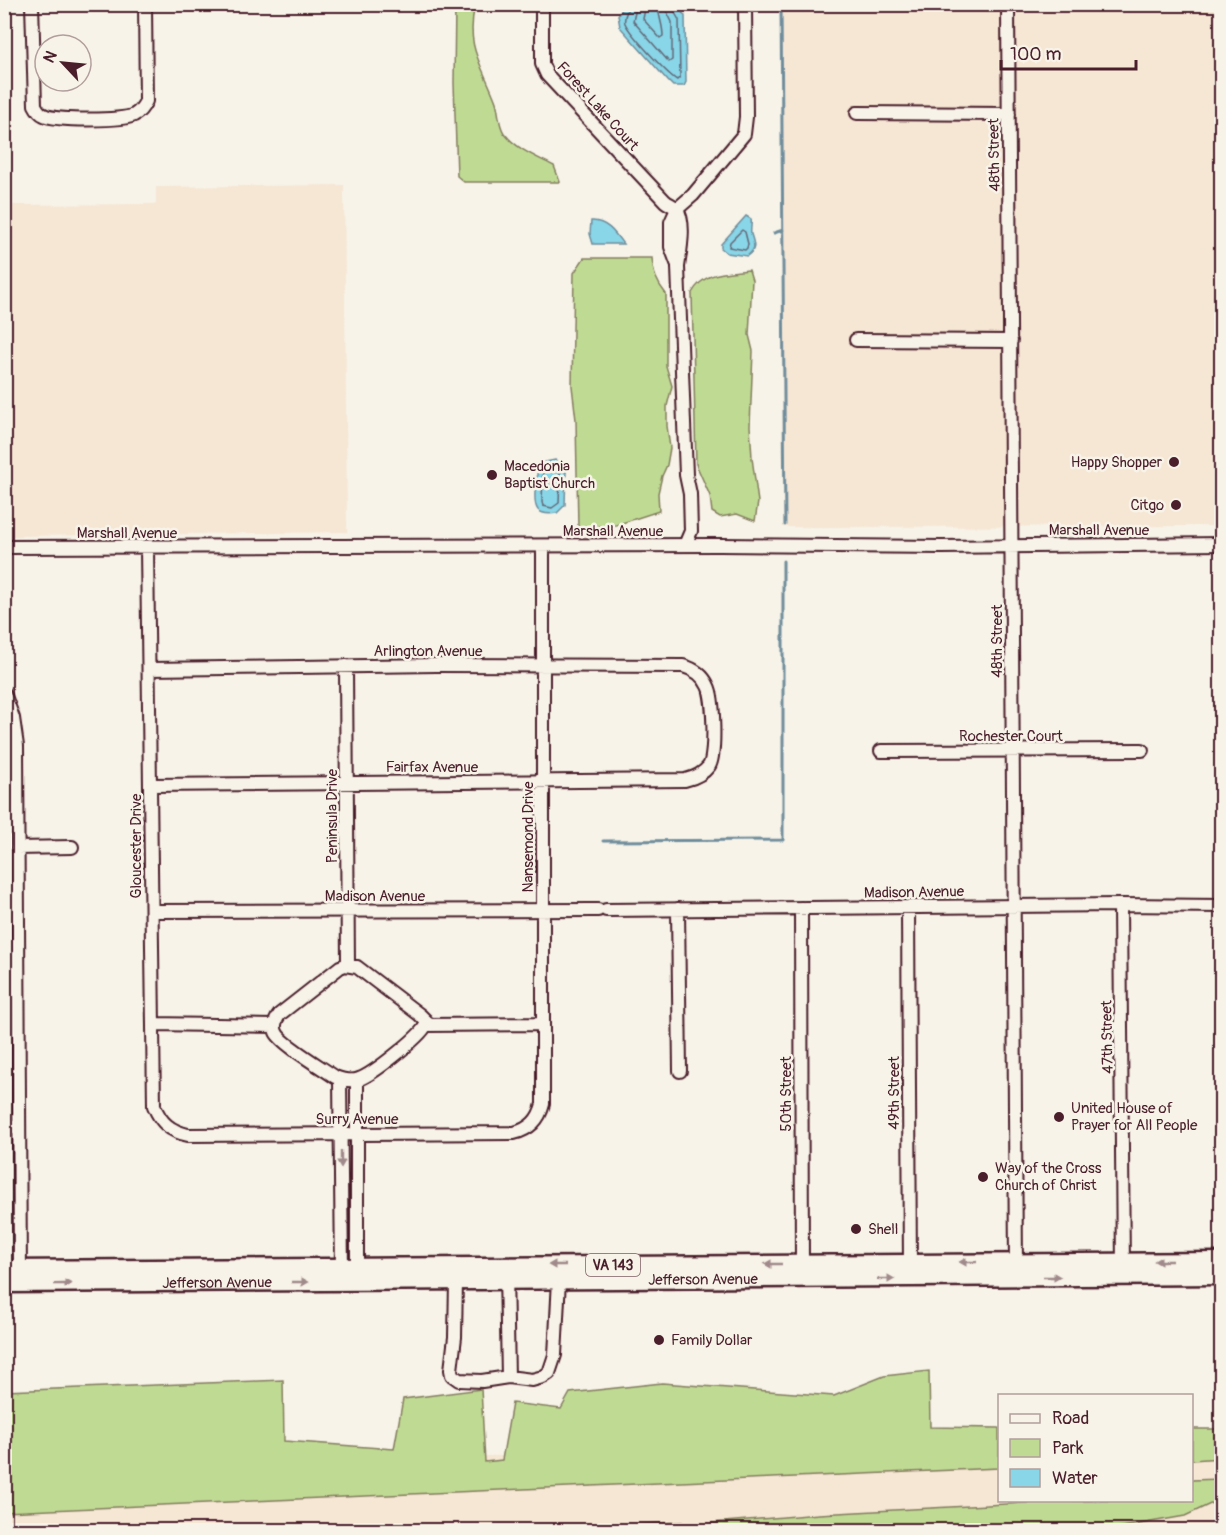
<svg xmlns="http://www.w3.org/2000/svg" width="1226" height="1535" viewBox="0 0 1226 1535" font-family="Pangolin,sans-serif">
<rect width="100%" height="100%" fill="#f7f3e8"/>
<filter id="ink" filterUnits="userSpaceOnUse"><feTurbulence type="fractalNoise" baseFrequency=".0167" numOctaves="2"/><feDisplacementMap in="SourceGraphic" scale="12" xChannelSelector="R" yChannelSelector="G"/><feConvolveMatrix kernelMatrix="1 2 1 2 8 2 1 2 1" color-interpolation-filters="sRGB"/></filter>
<g filter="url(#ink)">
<path fill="#f6e6d4" d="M 781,5 L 1221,5 L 1221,526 L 783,527 Z
M 344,185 L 347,532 L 11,536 L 8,205 L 156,204 L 156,187 Z
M 1192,1452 L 1221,1452 L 1221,1530 L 5,1530 L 5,1500 L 268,1457 L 999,1453 L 1000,1500 L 1192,1500 Z"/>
<path fill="#bfdb93" stroke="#847d5f" stroke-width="1.5" d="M 455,5 L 475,5 C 465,48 482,64 496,102 C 499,111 498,124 504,133 C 516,149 537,157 554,166 L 560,182 L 464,182 L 457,176 L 454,83 Z
M 584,258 L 652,258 C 653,273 657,283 666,294 L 666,366 L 672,386 L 667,406 L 667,426 L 670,448 L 667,465 L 662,476 L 658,493 L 659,511 L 613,526 L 578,527 L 576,420 L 572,386 L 574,273 Z
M 749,270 L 752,280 L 749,335 L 753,351 L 750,426 L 752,458 L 758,502 L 755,521 L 737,514 L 720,517 L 712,512 L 710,496 L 696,464 L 692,293 C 704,271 725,273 749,270 Z
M 929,1371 L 930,1427 L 999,1428 L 999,1468 L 5,1512 L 5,1391 L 283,1380 L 284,1441 L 394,1449 L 403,1399 L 481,1389 L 485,1462 L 502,1460 L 512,1403 L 561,1409 L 570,1393 L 662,1383 L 834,1396 L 884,1376 Z
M 1192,1429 L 1221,1429 L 1221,1458 L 1192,1460 Z
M 1221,1479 L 1221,1499 L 1185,1516 L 1105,1530 L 699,1530 L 712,1523 L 819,1514 L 1062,1501 L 1192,1500 L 1192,1480 Z
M 681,1522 L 672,1530 L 522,1530 Z"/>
<path fill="#88d6e8" stroke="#6f8d9c" stroke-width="1.5" d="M 625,5 L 680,5 L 681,11 L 685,16 L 686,82 L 684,86 L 673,86 L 668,81 L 620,27 L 618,15 Z
M 746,216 L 751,219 C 752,224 750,229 751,234 C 754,244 757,249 747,256 L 727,253 L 721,248 L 721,244 Z
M 591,221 C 606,220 615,233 623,244 L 593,244 L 590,234 Z
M 555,460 L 565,466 L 566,471 L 565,505 L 557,513 C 551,514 543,515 538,510 C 532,503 536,470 541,463 Z"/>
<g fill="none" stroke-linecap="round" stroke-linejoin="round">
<path stroke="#636877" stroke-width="1.5" d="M 629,4 C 628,11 623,16 625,23 C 629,33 667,74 677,80 L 680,77 L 679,20 L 675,13 L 674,4
M 637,4 L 633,21 L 669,62 L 672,60 L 672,22 L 668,14 L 667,4
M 646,4 L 643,19 L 660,38 L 663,36 C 663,24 658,16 658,4
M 742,230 L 745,232 L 748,244 L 747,248 L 745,250 L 729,247 L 730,242 Z
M 549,466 L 557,467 L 560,471 L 559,503 L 552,508 L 543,506 L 542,502 L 543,472 L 545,468 Z"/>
<path stroke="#6f8d9c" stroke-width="3" d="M 781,4 L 785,525
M 773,7 L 781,7
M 774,233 L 783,230
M 603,841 L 783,840 L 783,561"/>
<defs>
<path id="minor" d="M 32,4 L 35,105 C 37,109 39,113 44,115 C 55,121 124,121 134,115 C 140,112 143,107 146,101 L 145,4
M 542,4 L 542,64 L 547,75 L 665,201 C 668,204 675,206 677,210 C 686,222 680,252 678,267 L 686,475 L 690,494 L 691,531 L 685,545
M 1008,4 L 1016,1269
M 857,113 L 1009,114
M 677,263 L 671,247 L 671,222 L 677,209 L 693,195 L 744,134 L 746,117 L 745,4
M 856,340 L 1011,341
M 4,547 L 720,545 L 942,547 L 1222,544
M 147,548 L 154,1106 C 161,1123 170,1131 188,1135 L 514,1133 C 530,1129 539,1120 543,1104 L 543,546
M 346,666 L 348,965
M 149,669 L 436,665 L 683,666 C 694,669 703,675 708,686 C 714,697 716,756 709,766 C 703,774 694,778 685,780 L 151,785
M 4,693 L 13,718 L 17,746 L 20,1275
M 881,751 L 1142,750
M 17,848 L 72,847
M 1120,905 L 1123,1270
M 908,907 L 910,1269
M 801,908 L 802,1272
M 678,909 L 680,1071
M 606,910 L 1120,905 L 1222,906
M 152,911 L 598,910
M 345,965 L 357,967 L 420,1015 L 426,1021 L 426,1025 C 420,1037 372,1075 359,1079 C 351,1082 343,1080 335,1077 C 324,1069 280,1043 276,1032 C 273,1025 276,1019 280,1014 L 340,967 Z
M 153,1024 L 274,1026
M 426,1025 L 543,1024
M 340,1079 L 342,1273
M 357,1080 L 357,1275
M 4,1127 L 18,1127
M 506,1273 L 508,1377
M 456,1281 L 455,1337 L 451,1370 L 452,1375 L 459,1380 L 482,1381 L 508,1377 L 532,1380 L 543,1377 L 549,1373 L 555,1355 L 559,1280"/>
<g id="major">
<path d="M 4,1269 L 1222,1261"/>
<path id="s1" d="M 4,1284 L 1222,1276"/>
</g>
</defs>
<use href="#minor" stroke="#4a1f2b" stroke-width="16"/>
<use href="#major" stroke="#4a1f2b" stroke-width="21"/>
<use href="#minor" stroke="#f7f3e8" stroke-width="12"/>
<use href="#major" stroke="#f7f3e8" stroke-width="16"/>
</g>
<defs><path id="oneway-solid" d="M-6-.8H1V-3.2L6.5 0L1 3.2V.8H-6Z" transform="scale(1.5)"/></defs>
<g fill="#a0898a">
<use href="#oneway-solid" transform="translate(341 1159) rotate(90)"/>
<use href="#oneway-solid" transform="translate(1163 1261) rotate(180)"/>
<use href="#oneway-solid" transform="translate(968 1262) rotate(180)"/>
<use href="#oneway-solid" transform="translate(773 1264) rotate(180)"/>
<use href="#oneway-solid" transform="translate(557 1265) rotate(180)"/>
<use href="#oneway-solid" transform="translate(1052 1277)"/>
<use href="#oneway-solid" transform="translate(886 1279)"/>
<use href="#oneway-solid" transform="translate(300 1282)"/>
<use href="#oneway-solid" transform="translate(63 1284) rotate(-1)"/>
</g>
</g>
<g fill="#4a1f2b" stroke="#f7f3e8" stroke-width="2">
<circle cx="1174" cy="462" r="6"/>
<circle cx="492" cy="475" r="6"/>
<circle cx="1176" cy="505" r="6"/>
<circle cx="1059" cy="1117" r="6"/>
<circle cx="983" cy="1177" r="6"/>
<circle cx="856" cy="1229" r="6"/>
<circle cx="659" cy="1340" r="6"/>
</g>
<g text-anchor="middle" stroke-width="5" stroke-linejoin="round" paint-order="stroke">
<rect fill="#f7f3e8" stroke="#7e5f64" stroke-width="1.5" x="586" y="1254" width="54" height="22" rx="4.5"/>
<g font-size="14" font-weight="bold" fill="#4a1f2b">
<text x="613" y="1270">VA 143</text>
</g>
<g font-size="15" fill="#4a1f2b" stroke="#f7f3e8">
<text transform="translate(598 106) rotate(48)" y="5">Forest Lake Court</text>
<text transform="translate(994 155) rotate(-91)" y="5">48th Street</text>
<text x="1099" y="535">Marshall Avenue</text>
<text x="613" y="536">Marshall Avenue</text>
<text x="127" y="538">Marshall Avenue</text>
<text transform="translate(997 641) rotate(-90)" y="5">48th Street</text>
<text x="428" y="656">Arlington Avenue</text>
<text x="1011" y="741">Rochester Court</text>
<text x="432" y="772">Fairfax Avenue</text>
<text transform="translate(332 816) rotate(-90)" y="5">Peninsula Drive</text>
<text transform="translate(528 837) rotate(-90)" y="5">Nansemond Drive</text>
<text transform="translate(136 846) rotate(-90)" y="5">Gloucester Drive</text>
<text transform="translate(914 892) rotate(-1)" y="5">Madison Avenue</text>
<text x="375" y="901">Madison Avenue</text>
<text transform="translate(1107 1037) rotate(-91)" y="5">47th Street</text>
<text transform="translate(894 1093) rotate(-90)" y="5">49th Street</text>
<text transform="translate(786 1094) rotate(-90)" y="5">50th Street</text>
<text x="357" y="1124">Surry Avenue</text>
<text dy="5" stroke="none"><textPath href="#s1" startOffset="699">Jefferson Avenue</textPath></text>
<text dy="5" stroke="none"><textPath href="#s1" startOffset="213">Jefferson Avenue</textPath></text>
</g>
<g font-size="15" fill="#4a1f2b" stroke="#f7f3e8" text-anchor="start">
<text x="1162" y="467" text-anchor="end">Happy Shopper</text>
<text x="504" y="471">Macedonia<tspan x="504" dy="17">Baptist Church</tspan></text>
<text x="1164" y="510" text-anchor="end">Citgo</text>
<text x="1071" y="1113">United House of<tspan x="1071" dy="17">Prayer for All People</tspan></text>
<text x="995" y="1173">Way of the Cross<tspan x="995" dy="17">Church of Christ</tspan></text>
<text x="868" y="1234">Shell</text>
<text x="671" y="1345">Family Dollar</text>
</g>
</g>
<rect width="1226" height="1535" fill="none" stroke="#f7f3e8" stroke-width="24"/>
<rect x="12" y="12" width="1202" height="1511" fill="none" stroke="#4a1f2b" stroke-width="2" filter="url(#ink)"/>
<rect x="998" y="1394" width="195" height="108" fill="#f7f3e8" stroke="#b29e9c" stroke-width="1.5"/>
<rect x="1010" y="1414" width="30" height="9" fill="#f7f3e8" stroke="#b29e9c" stroke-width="1.5"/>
<text x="1052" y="1424" font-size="18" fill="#4a1f2b">Road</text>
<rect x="1010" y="1439" width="30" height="18" fill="#bfdb93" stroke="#b29e9c" stroke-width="1.5"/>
<text x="1052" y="1454" font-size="18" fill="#4a1f2b">Park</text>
<rect x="1010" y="1469" width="30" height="18" fill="#88d6e8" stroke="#b29e9c" stroke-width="1.5"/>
<text x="1052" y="1484" font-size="18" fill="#4a1f2b">Water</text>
<g transform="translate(63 63) rotate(296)"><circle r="28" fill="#f7f3e8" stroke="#b29e9c" stroke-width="1.5"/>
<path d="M0-4.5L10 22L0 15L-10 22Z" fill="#4a1f2b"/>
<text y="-9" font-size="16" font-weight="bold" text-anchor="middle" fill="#4a1f2b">N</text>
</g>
<path d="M1001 60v9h135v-9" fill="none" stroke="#4a1f2b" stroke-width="3"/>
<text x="1010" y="60" font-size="18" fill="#4a1f2b" stroke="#f7f3e8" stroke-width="4.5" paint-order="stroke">100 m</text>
</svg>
